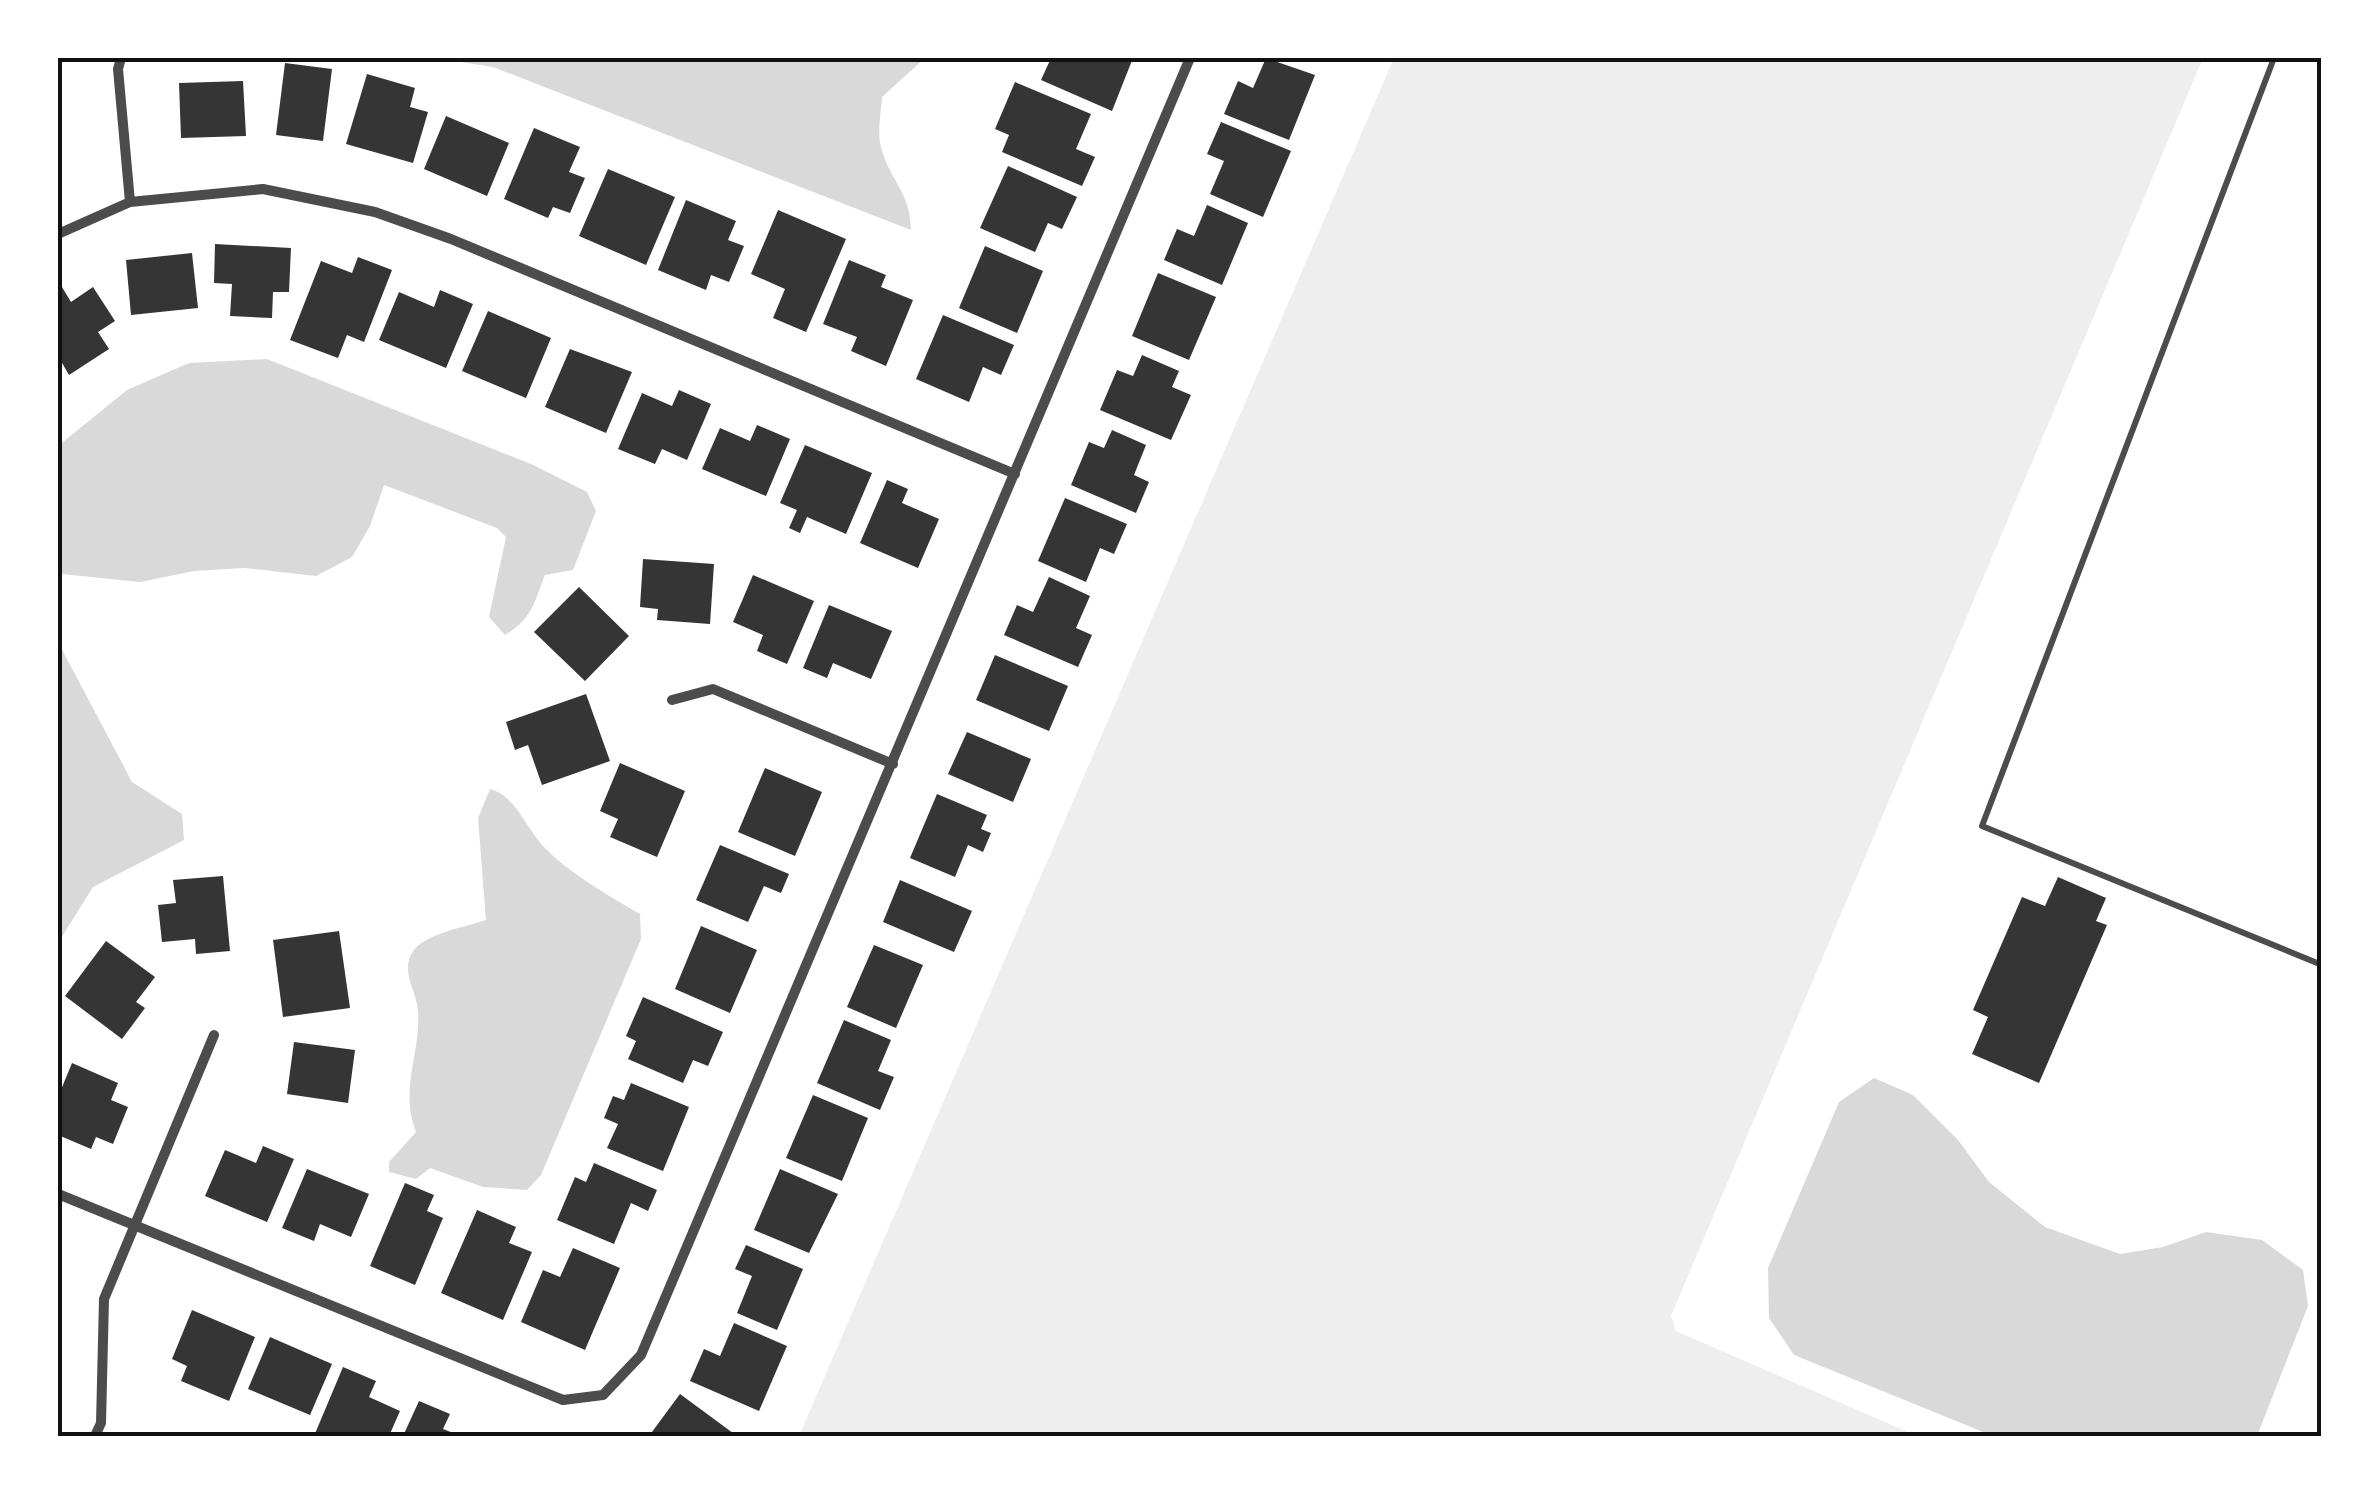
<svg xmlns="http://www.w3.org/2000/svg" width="2379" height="1494" viewBox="0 0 2379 1494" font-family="Jost,sans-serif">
<rect width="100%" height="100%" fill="#fff"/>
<path fill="#eee" d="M 1394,58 L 2203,58 L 1671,1316 L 1676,1331 L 1917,1436 L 799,1436 Z"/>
<path fill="#d9d9d9" d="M 435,58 L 925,58 L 882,97 C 881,112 877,132 881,147 C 890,182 910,190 911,230 L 493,67 Z
M 267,359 L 531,464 L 587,492 L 596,511 L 573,570 L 545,575 C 534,603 532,619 505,635 L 489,617 L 506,537 L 497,528 L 384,485 L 370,526 L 352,557 L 316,576 L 244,568 L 194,571 L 140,582 L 62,574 L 58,585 L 58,446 L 127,390 L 189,363 Z
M 58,642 L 132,782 L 182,814 L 184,840 L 93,887 L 58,943 Z
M 490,789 C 515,795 526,828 543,846 C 570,874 606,894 640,914 L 641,939 L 541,1175 L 527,1190 L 483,1187 L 430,1168 L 416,1179 L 389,1172 L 389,1162 L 416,1132 C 399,1087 421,1055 418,1010 C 416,989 399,970 414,950 C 427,933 466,927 486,920 L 478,818 Z
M 1874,1078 L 1913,1095 L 1958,1140 L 1989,1182 L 2045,1227 L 2120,1254 L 2163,1247 L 2206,1232 L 2262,1240 L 2303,1270 L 2308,1306 L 2257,1436 L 1993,1436 L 1794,1355 L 1769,1318 L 1768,1268 L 1839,1102 Z"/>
<path fill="#353535" d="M 1051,58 L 1133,58 L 1112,111 L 1041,80 Z
M 1266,58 L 1315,75 L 1289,140 L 1224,114 L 1238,81 L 1253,88 Z
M 285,63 L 332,69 L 323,141 L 276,135 Z
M 367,74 L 415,88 L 410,107 L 428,112 L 413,163 L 346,144 Z
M 243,81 L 246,136 L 181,138 L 179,83 Z
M 1015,82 L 1091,114 L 1076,149 L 1095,157 L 1082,186 L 1002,152 L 1009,135 L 995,129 Z
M 446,116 L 509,143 L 487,196 L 424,169 Z
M 1221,122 L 1291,151 L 1263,217 L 1210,194 L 1224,161 L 1207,154 Z
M 534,128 L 580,147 L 569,172 L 585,178 L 570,213 L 553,207 L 548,218 L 504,199 Z
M 1008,166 L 1077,197 L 1062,229 L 1048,223 L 1035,252 L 980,228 Z
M 608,169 L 675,197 L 646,265 L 579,236 Z
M 686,200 L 736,221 L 728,240 L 744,246 L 729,282 L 711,275 L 706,290 L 658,270 Z
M 1207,205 L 1248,223 L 1222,285 L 1164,260 L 1177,229 L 1194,236 Z
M 778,210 L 846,239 L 806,332 L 773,318 L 785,289 L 751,274 Z
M 215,244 L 291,248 L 289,292 L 273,292 L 272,318 L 230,316 L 232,284 L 214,283 Z
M 985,246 L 1043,271 L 1017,333 L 959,308 Z
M 192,253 L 198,308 L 131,315 L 126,260 Z
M 358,257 L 392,270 L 364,342 L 347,335 L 338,358 L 290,340 L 321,261 L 352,273 Z
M 849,260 L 886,275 L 881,287 L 913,300 L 886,366 L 851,351 L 857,337 L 823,324 Z
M 1158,273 L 1216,297 L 1189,360 L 1132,336 Z
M 62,287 L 71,302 L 93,287 L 115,321 L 98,332 L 109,349 L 69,375 L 58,356 L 58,290 Z
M 440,290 L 473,304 L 446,368 L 379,340 L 399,292 L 434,307 Z
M 488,311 L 551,338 L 526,398 L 462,371 Z
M 943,315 L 1014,345 L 1001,375 L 983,367 L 969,402 L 916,379 Z
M 570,349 L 632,372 L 606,433 L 545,407 Z
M 1142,355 L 1179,371 L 1172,387 L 1191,395 L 1171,440 L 1100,410 L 1117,370 L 1133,376 Z
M 679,390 L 711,404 L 687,460 L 662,449 L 655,464 L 618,449 L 642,393 L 672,406 Z
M 757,425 L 790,439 L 766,496 L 702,469 L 720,428 L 750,441 Z
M 1112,430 L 1146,445 L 1134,475 L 1149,482 L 1136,513 L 1071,485 L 1089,442 L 1104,448 Z
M 805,445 L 872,473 L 846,534 L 807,517 L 800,533 L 789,528 L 797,510 L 780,503 Z
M 887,480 L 908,489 L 902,503 L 939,519 L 918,568 L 860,543 Z
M 1065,498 L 1127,524 L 1114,554 L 1100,548 L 1086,582 L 1038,561 Z
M 643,559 L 714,564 L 710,624 L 657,620 L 658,609 L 640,607 Z
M 753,575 L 814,601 L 787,664 L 757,651 L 763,635 L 733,622 Z
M 1049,577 L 1090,596 L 1076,628 L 1092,635 L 1078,667 L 1004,635 L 1017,605 L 1033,612 Z
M 579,587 L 629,636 L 585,681 L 534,632 Z
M 829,605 L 892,631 L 871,679 L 833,663 L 827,678 L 803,668 Z
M 995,655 L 1068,686 L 1049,731 L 976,700 Z
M 586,694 L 610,761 L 542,785 L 528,745 L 515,750 L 506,722 Z
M 967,732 L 1031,759 L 1013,802 L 948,774 Z
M 620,763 L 685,791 L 657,857 L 610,837 L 618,819 L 600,811 Z
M 765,768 L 822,792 L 795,856 L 738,832 Z
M 937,794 L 987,815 L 981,829 L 991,833 L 983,852 L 968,845 L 955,877 L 910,858 Z
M 720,845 L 789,874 L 781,893 L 764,886 L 748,922 L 696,900 Z
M 223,876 L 230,951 L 196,954 L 195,939 L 162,942 L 158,905 L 176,903 L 173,880 Z
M 2058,877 L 2106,898 L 2096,921 L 2107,925 L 2039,1083 L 1972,1054 L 1988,1017 L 1973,1010 L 2022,897 L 2045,906 Z
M 900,880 L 972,911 L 954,952 L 883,922 Z
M 701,926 L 757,950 L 730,1013 L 675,989 Z
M 339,931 L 350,1008 L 283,1017 L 273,940 Z
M 106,941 L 155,977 L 136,1002 L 145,1008 L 122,1039 L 65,996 Z
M 874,945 L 923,965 L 896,1028 L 847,1007 Z
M 643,997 L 723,1032 L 708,1066 L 693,1060 L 683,1083 L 628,1059 L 636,1041 L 626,1036 Z
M 844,1020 L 891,1040 L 878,1071 L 894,1077 L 880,1110 L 817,1083 Z
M 294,1042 L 355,1050 L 348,1103 L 287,1094 Z
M 72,1063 L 118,1083 L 111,1100 L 128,1107 L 113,1144 L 96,1137 L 91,1149 L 58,1135 L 58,1097 Z
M 631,1083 L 689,1107 L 663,1171 L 607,1148 L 618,1124 L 604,1118 L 613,1096 L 624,1100 Z
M 813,1095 L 868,1118 L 842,1181 L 786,1158 Z
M 263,1146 L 294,1159 L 267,1222 L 205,1196 L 225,1150 L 256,1163 Z
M 594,1163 L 657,1190 L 648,1211 L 631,1203 L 614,1244 L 557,1220 L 575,1177 L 586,1182 Z
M 307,1169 L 369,1194 L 351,1237 L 320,1224 L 314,1241 L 282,1228 Z
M 780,1169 L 838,1194 L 809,1253 L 754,1230 Z
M 405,1183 L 434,1195 L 427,1211 L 443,1218 L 415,1285 L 370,1266 Z
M 477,1210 L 516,1227 L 509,1243 L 532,1252 L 503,1320 L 441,1293 Z
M 746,1245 L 803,1269 L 777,1330 L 737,1313 L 752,1276 L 735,1269 Z
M 573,1248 L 620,1268 L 585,1350 L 521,1322 L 543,1270 L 560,1277 Z
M 192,1310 L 255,1337 L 229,1401 L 181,1381 L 187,1366 L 172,1359 Z
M 734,1323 L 787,1346 L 759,1411 L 690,1381 L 704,1349 L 720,1356 Z
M 270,1337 L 332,1364 L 310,1415 L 248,1389 Z
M 343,1367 L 376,1381 L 369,1397 L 400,1411 L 389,1436 L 314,1436 Z
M 680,1394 L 737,1436 L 649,1436 Z
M 419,1401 L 450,1414 L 443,1429 L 461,1436 L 403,1436 Z"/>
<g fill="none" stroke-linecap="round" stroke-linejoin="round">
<path stroke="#4c4c4c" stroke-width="6" d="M 2274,58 L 1982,826 L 2322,965"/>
<path stroke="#4c4c4c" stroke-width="10" d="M 121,58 L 118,69 L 130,202
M 58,234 L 130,202 L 263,189 L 375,212 L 451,239 L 1015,474
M 672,700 L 713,689 L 893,764
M 58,1194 L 563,1400 L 603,1395 L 641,1355 L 1190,58
M 95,1436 L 101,1423 L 104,1299 L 214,1035"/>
</g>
<rect width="2379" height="1494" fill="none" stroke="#ffffff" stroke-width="120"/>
<rect x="60" y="60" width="2259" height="1374" fill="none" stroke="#111" stroke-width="4"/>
</svg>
